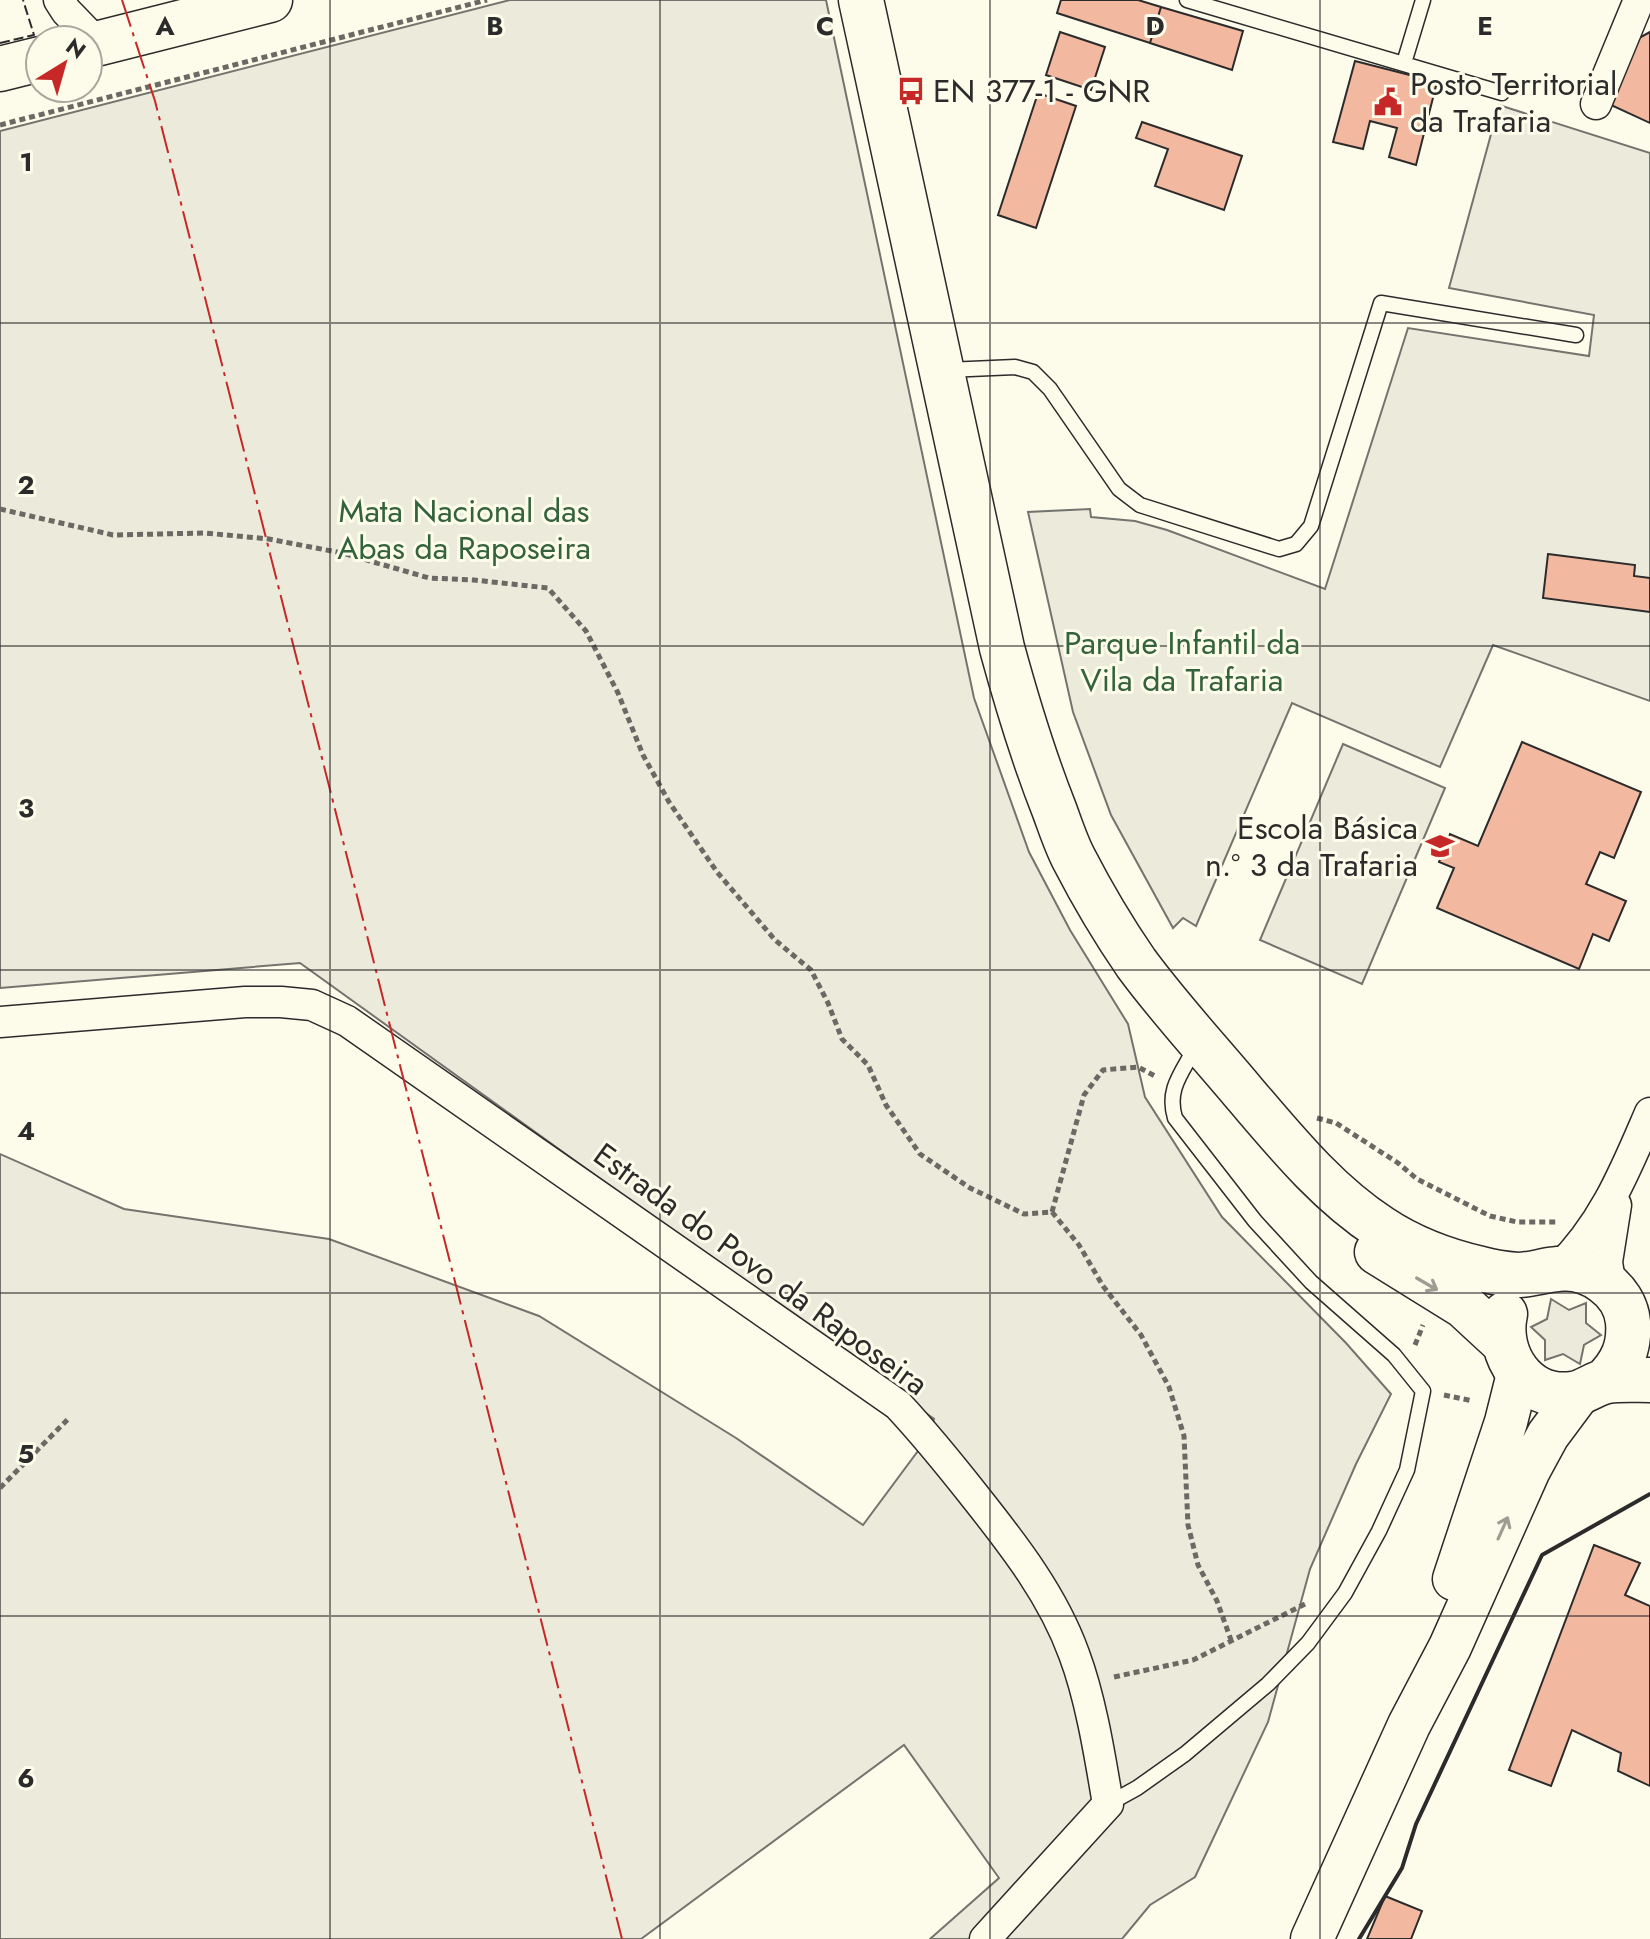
<svg xmlns="http://www.w3.org/2000/svg" width="1650" height="1939" viewBox="0 0 1650 1939" font-family="Jost,sans-serif">
<rect width="100%" height="100%" fill="#fdfbea"/>
<path fill="#ecebdb" stroke="#74746e" stroke-width="2" d="M 510,0 L 826,0 L 974,698 L 1029,852 L 1070,930 L 1128,1024 L 1145,1097 L 1222,1217 L 1346,1343 L 1391,1394 L 1356,1464 L 1310,1569 L 1268,1722 L 1195,1877 L 1150,1905 L 1122,1939 L 930,1939 L 999,1878 L 904,1745 L 641,1939 L 0,1939 L 0,1154 L 124,1209 L 329,1239 L 539,1316 L 736,1438 L 863,1525 L 929,1436 L 934,1419 L 300,963 L 0,988 L 0,131 Z
M 1499,105 L 1650,153 L 1650,701 L 1493,645 L 1440,767 L 1292,703 L 1196,926 L 1183,918 L 1173,928 L 1111,815 L 1073,712 L 1028,512 L 1090,509 L 1091,517 L 1135,521 L 1167,530 L 1325,589 L 1408,328 L 1589,356 L 1594,315 L 1449,288 Z
M 1343,744 L 1445,788 L 1362,984 L 1260,940 Z
M 1551,1299 L 1569,1310 L 1586,1303 L 1586,1323 L 1601,1335 L 1584,1345 L 1580,1364 L 1563,1354 L 1545,1360 L 1545,1340 L 1531,1327 L 1547,1319 Z"/>
<path fill="#f2b8a0" stroke="#2b2b2b" stroke-width="2" d="M 1061,0 L 1138,0 L 1161,7 L 1150,43 L 1057,13 Z
M 1161,7 L 1243,31 L 1232,70 L 1150,43 Z
M 1060,32 L 1105,47 L 1091,90 L 1046,75 Z
M 1650,32 L 1650,123 L 1611,105 L 1639,38 Z
M 1355,61 L 1437,82 L 1416,165 L 1389,157 L 1397,128 L 1370,121 L 1363,149 L 1333,142 Z
M 1038,93 L 1076,106 L 1036,228 L 998,215 Z
M 1142,122 L 1242,156 L 1224,210 L 1155,186 L 1168,149 L 1136,138 Z
M 1548,554 L 1635,565 L 1634,576 L 1650,578 L 1650,612 L 1543,598 Z
M 1522,742 L 1641,792 L 1614,858 L 1600,852 L 1586,884 L 1626,901 L 1609,941 L 1593,934 L 1579,969 L 1437,908 L 1454,868 L 1439,862 L 1450,834 L 1478,846 Z
M 1594,1545 L 1640,1563 L 1625,1595 L 1650,1606 L 1650,1786 L 1618,1771 L 1621,1753 L 1572,1730 L 1551,1786 L 1509,1770 Z
M 1385,1896 L 1422,1911 L 1411,1939 L 1367,1939 Z"/>
<g fill="none" stroke-linecap="round" stroke-linejoin="round">
<defs>
<path id="service" d="M 1187,0 L 1502,93
M 1404,63 L 1423,0
M 947,370 L 1015,367 L 1033,372 L 1050,389 L 1119,489 L 1140,505 L 1279,549 L 1296,544 L 1311,526 L 1381,303 L 1576,335
M 1108,1804 L 1137,1788 L 1185,1754 L 1268,1684 L 1308,1643 L 1345,1593 L 1379,1531 L 1407,1470 L 1423,1391 L 1394,1355 L 1311,1282 L 1255,1221 L 1175,1118 C 1166,1088 1183,1072 1196,1046"/>
<path id="minor" d="M 59,0 L 66,11 L 98,44
M 1596,104 L 1639,0
M 0,1022 L 245,1002 L 281,1002 L 312,1005 L 347,1021 L 898,1405 C 926,1435 951,1466 977,1499 C 1015,1547 1053,1596 1074,1654 C 1091,1699 1100,1757 1108,1804 L 985,1939
M 1558,1269 C 1604,1224 1625,1171 1650,1113
M 1611,1288 L 1607,1262 L 1616,1205"/>
<path id="secondary" d="M 1454,1579 L 1506,1422 L 1518,1374
M 1312,1939 L 1409,1725 L 1450,1647 L 1529,1470 L 1548,1435 L 1580,1392"/>
<path id="primary" d="M 861,0 L 1002,648 C 1017,703 1033,756 1054,809 C 1060,825 1066,844 1074,859 C 1092,894 1114,931 1136,963 C 1169,1008 1208,1050 1244,1093 C 1285,1141 1327,1193 1381,1228 C 1411,1248 1446,1261 1481,1269 C 1492,1272 1505,1274 1517,1275 C 1531,1275 1544,1270 1558,1269 C 1589,1265 1625,1289 1628,1322 C 1630,1347 1622,1364 1605,1381
M 88,46 L 270,0
M 0,69 L 40,59
M 1377,1252 L 1464,1306 L 1504,1343
M 1505,1314 C 1496,1355 1526,1400 1572,1394 C 1584,1393 1595,1383 1607,1381 C 1620,1379 1636,1380 1650,1380"/>
</defs>
<use href="#service" stroke="#2b2b2b" stroke-width="17"/>
<use href="#minor" stroke="#2b2b2b" stroke-width="33"/>
<use href="#secondary" stroke="#2b2b2b" stroke-width="45"/>
<use href="#primary" stroke="#2b2b2b" stroke-width="47"/>
<path stroke="#6a6964" stroke-width="5" stroke-dasharray="6 4" stroke-linecap="butt" d="M 0,125 L 487,0
M 0,509 L 113,535 L 205,533 L 269,539 L 342,553 L 429,578 L 474,580 L 548,588 L 586,631 L 618,693 L 643,755 L 669,802 L 717,872 L 775,940 L 811,970 L 828,1003 L 842,1039 L 868,1065 L 886,1105 L 920,1154 L 970,1188 L 1024,1214 L 1052,1212
M 1317,1118 L 1336,1123 L 1398,1163 L 1417,1179 L 1490,1216 L 1517,1222 L 1559,1222
M 1052,1212 L 1079,1245 L 1103,1286 L 1141,1335 L 1169,1387 L 1184,1436 L 1188,1525 L 1198,1565 L 1217,1601 L 1231,1640
M 1052,1212 L 1084,1095 L 1103,1070 L 1138,1067 L 1155,1076
M 1415,1345 L 1423,1325
M 1444,1395 L 1473,1401
M 0,1488 L 69,1418
M 1114,1677 L 1193,1660 L 1305,1604"/>
<use href="#service" stroke="#fdfbea" stroke-width="14"/>
<use href="#minor" stroke="#fdfbea" stroke-width="30"/>
<use href="#secondary" stroke="#fdfbea" stroke-width="42"/>
<use href="#primary" stroke="#fdfbea" stroke-width="44"/>
<path stroke="#2b2b2b" stroke-width="2" stroke-dasharray="10 4" stroke-linecap="butt" d="M 0,43 L 34,35 L 23,0"/>
<path stroke="#2b2b2b" stroke-width="4" d="M 1359,1939 L 1402,1868 L 1416,1824 L 1542,1555 L 1650,1494"/>
<path stroke="#c62828" stroke-width="2" stroke-dasharray="28 6 4 6" stroke-linecap="butt" d="M 122,0 L 155,101 L 622,1939"/>
</g>
<defs><path id="oneway-shaft" d="M-6 0H5M1.5-3L5.5 0L1.5 3" fill="none" stroke-width="1.6" stroke-linecap="round" stroke-linejoin="round" transform="scale(2)"/></defs>
<g stroke="#9e9d94">
<use href="#oneway-shaft" transform="translate(1427 1284) rotate(30)"/>
<use href="#oneway-shaft" transform="translate(1503 1528) rotate(-66)"/>
</g>
<path fill="none" stroke="#2b2b2b" stroke-width="2" stroke-opacity="0.55" d="M 330,0 L 330,1939M 660,0 L 660,1939M 990,0 L 990,1939M 1320,0 L 1320,1939M 0,323 L 1650,323M 0,646 L 1650,646M 0,970 L 1650,970M 0,1293 L 1650,1293M 0,1616 L 1650,1616"/>
<defs>
<symbol id="bus-bare" viewBox="-9 -9 18 18"><path d="M-5-6H5V4H4V6H2V4H-2V6H-4V4H-5ZM-3.5-4V0h7V-4ZM-3.5 1.2v1.5H-2V1.2ZM2 1.2v1.5H3.5V1.2Z" fill="#c62828" stroke="#fdfbea" stroke-width="2.5" paint-order="stroke"/></symbol>
<symbol id="civic-bare" viewBox="-9 -9 18 18"><path d="M-.6-6.5H3V-4.5H.6V-3L4-1V1h2V6H-6V1h2V-1L-.6-3ZM-1.2 2.5V6h2.4V2.5Z" fill="#c62828" stroke="#fdfbea" stroke-width="2.5" paint-order="stroke"/></symbol>
<symbol id="school-bare" viewBox="-9 -9 18 18"><path d="M0-5L7-2L0 1L-7-2ZM-4 1L0 2.5L4 1V4Q0 6-4 4Z" fill="#c62828" stroke="#fdfbea" stroke-width="2.5" paint-order="stroke"/></symbol>
</defs>
<g fill-rule="evenodd">
<use href="#bus-bare" x="891" y="71" width="40" height="40"/>
<use href="#civic-bare" x="1368" y="82" width="40" height="40"/>
<use href="#school-bare" x="1420" y="826" width="40" height="40"/>
</g>
<g text-anchor="middle" stroke-width="6" stroke-linejoin="round" paint-order="stroke">
<g font-size="32" fill="#2b2b2b" stroke="#fdfbea" text-anchor="start">
<text x="1410" y="95">Posto Territorial<tspan x="1410" dy="37">da Trafaria</tspan></text>
<text x="933" y="102">EN 377-1 - GNR</text>
<text x="1418" y="839" text-anchor="end">Escola Básica<tspan x="1418" dy="37">n.º 3 da Trafaria</tspan></text>
</g>
<g font-size="32" fill="#34623c" stroke="#fdfbea">
<text x="464" y="522">Mata Nacional das<tspan x="464" dy="37">Abas da Raposeira</tspan></text>
<text x="1182" y="654">Parque Infantil da<tspan x="1182" dy="37">Vila da Trafaria</tspan></text>
</g>
<g font-size="32" fill="#2b2b2b" stroke="#fdfbea">
<text transform="translate(761 1269) rotate(36)" y="11">Estrada do Povo da Raposeira</text>
</g>
</g>
<g font-size="26" text-anchor="middle" font-weight="bold" fill="#2b2b2b" stroke="#fdfbea" stroke-width="6" stroke-linejoin="round" paint-order="stroke">
<text x="165" y="35">A</text>
<text x="495" y="35">B</text>
<text x="825" y="35">C</text>
<text x="1155" y="35">D</text>
<text x="1485" y="35">E</text>
<text x="26" y="171">1</text>
<text x="26" y="494">2</text>
<text x="26" y="817">3</text>
<text x="26" y="1140">4</text>
<text x="26" y="1463">5</text>
<text x="26" y="1787">6</text>
</g>
<g transform="translate(64 64) rotate(37)"><circle r="38" fill="#fdfbea" stroke="#a9a89e" stroke-width="2"/>
<path d="M0-6L14 30L0 20L-14 30Z" fill="#c62828"/>
<text y="-12" font-size="22" font-weight="bold" text-anchor="middle" fill="#2b2b2b">N</text>
</g>
</svg>
